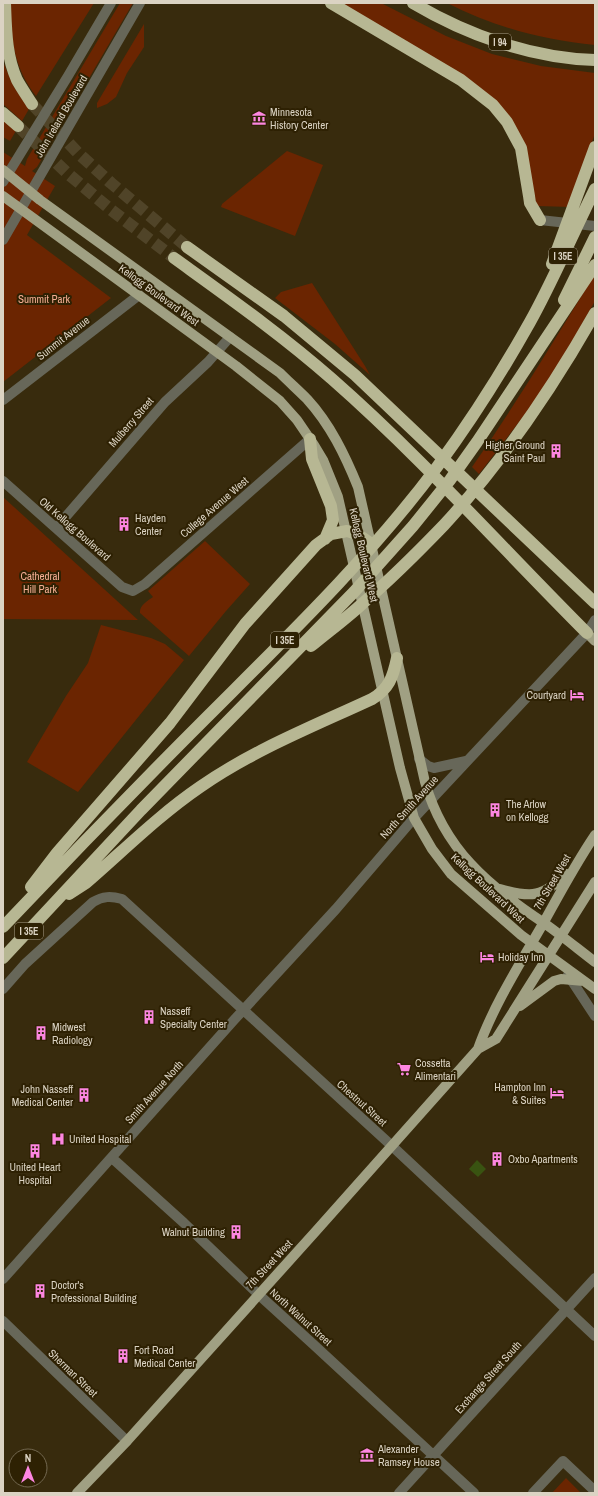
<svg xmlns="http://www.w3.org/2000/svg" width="598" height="1496" viewBox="0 0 598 1496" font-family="'Archivo Narrow',sans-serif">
<rect width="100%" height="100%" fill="#382b0d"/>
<path fill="#6b2501" d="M 11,3 L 94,3 L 36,96 C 14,68 10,38 11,3 Z
M 120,3 L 133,3 L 37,167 L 32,171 L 55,186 L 27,235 L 111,298 L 3,382 L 3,152 L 25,166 L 27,159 Z
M 340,3 L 381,3 L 446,36 L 492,54 L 541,66 L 595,73 L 595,133 L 571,207 L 537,206 L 510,119 Z
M 447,3 L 595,3 L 595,45 C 543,40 494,27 447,3 Z
M 144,24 L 144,47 L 127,73 L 116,97 L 107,104 L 97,108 L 97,103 Z
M 3,62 L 14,87 L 29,109 L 22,121 L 3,104 Z
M 3,117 L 17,129 L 10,141 L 3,137 Z
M 287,151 L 323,165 L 295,236 L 221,207 L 222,204 Z
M 595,274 L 595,301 L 562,359 L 529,409 L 479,474 L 472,467 C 516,404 555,339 595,274 Z
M 312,283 L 365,366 L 370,375 L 335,344 L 275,298 L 281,292 Z
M 3,497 L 138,620 L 3,619 Z
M 205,541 L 250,584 L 226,611 L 189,656 L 140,613 C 139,606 147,601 153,597 L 148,591 Z
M 101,625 L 151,638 L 165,644 L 184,660 L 78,792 L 27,762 L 66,696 L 88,663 Z
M 566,1478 L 581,1493 L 552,1493 Z"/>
<path fill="#395311" d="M 477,1160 L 486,1169 L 478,1177 L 469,1169 Z"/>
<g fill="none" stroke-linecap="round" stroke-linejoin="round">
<path stroke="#504428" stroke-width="12" stroke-dasharray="12 6" stroke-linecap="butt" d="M 32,104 L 78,153 L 111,183 L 187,247
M 18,126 L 66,172 L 110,209 L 174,258"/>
<path stroke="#676759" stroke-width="10" d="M 3,182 L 68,76 L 111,3
M 540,220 L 595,226
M 3,240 L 140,3
M 3,400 L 139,295
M 3,481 L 122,587 L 133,591 L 145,584 L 310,439
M 56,528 L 165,402 L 208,362 L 230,337
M 419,759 L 428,766 L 434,768 L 466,761
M 568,975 L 595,1016
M 3,989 L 25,964 L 93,902 C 103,896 111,896 122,899 L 392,1146 L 595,1336
M 112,1158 L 184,1223 L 258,1294 L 314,1345 L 474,1493
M 3,1279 L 234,1020 L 336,909 L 414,818 L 587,633 L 595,620
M 3,1321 L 127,1441
M 399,1493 L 595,1278
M 533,1493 L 563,1461 L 595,1491"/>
<path stroke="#a0a083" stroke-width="10" d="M 3,170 L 40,200 L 280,373 C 289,382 298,390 307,399 C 330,424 345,455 358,487 L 425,782 C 444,849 488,886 544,923 C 561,935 578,949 595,962
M 3,196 L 236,366 L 280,401 L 297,420 L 314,445 L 323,460 L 338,497 L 400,768 L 414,818 L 432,849 L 451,874 L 521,935 L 595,989
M 587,633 L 595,641
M 500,889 C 532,898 542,897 567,874
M 520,1006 L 554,981 L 561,979 L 584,981
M 478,1049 C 493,1006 521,962 544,922 C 560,893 576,863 595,835
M 77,1493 L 127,1441 L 316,1231 L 478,1049 L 496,1039 L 595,882"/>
<path stroke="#b7b793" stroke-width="12" d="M 5,3 C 6,29 6,56 17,80 C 22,89 27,96 32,104
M 331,3 L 461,80 L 493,105 L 507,122 L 521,148 L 529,196 L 530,203 L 540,220
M 413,3 C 467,35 531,58 595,60
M 3,113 L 18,126
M 187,247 L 284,316 L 355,375 L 595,603
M 174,258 C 228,297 282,335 332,379 C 422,458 502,548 587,633
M 552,264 L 595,147
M 564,300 L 595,237
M 310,439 L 312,459 L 331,506 L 333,520 L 325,539
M 311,646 C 329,631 347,618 363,603 C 391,579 418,552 444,525 C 503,461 552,389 595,313
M 31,887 L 57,853 L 170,723 L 245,624 L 316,545 L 331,534 L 347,531 L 357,534 L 370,543
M 69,894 L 86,883 C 123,851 159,815 200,787 C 253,750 314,726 372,699 C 389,689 393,677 397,658
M 3,927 C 70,856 138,786 207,717 C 287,637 369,558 437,467 C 471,421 502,372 530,322 C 554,279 573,233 595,189
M 3,958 L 141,810 L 354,592 L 413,526 L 450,480 L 477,442 L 595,265"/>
</g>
<defs>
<symbol id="museum-bare" viewBox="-9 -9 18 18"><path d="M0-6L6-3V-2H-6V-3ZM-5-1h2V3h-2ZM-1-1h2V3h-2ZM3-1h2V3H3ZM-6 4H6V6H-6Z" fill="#fd86e1" stroke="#2e2103" stroke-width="2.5" paint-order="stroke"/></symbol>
<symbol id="building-bare" viewBox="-9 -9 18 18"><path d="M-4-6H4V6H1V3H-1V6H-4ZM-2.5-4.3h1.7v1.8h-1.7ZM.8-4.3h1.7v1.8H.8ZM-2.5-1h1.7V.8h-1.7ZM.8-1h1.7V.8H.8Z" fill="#fd86e1" stroke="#2e2103" stroke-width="2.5" paint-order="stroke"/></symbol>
<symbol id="hotel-bare" viewBox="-9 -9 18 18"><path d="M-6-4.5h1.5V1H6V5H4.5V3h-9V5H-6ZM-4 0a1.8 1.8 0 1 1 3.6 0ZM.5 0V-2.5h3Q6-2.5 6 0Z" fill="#fd86e1" stroke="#2e2103" stroke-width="2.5" paint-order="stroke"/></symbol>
<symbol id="supermarket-bare" viewBox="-9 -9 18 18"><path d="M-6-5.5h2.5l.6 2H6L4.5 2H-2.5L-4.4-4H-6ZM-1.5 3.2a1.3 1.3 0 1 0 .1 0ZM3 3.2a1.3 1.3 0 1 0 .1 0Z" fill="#fd86e1" stroke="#2e2103" stroke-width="2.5" paint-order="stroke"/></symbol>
<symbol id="hospital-bare" viewBox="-9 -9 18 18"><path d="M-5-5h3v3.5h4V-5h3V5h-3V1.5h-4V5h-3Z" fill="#fd86e1" stroke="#2e2103" stroke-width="2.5" paint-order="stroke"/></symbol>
</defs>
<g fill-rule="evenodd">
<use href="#museum-bare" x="249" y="108" width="20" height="20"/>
<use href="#building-bare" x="546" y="441" width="20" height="20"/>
<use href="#building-bare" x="114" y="514" width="20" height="20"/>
<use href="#hotel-bare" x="567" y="685" width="20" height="20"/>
<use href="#building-bare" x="485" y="800" width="20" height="20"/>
<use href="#hotel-bare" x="477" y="947" width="20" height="20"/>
<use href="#building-bare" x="139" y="1007" width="20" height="20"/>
<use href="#building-bare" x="31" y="1023" width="20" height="20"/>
<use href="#supermarket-bare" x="394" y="1059" width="20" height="20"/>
<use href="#hotel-bare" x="547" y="1083" width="20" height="20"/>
<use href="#building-bare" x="74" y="1085" width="20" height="20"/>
<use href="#hospital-bare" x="48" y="1129" width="20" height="20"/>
<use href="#building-bare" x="25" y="1141" width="20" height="20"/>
<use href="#building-bare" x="487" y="1149" width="20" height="20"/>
<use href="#building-bare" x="226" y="1222" width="20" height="20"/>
<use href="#building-bare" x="30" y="1281" width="20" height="20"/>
<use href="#building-bare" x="113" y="1346" width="20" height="20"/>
<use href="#museum-bare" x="357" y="1445" width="20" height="20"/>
</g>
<g text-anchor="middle" stroke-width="4" stroke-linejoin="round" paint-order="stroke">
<g fill="#2e2103" stroke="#a79e89" stroke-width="1">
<rect x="489" y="34" width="22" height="16" rx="3"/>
<rect x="549" y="248" width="28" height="16" rx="3"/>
<rect x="271" y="632" width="28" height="16" rx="3"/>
<rect x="15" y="923" width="28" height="16" rx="3"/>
</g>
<g font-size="10" font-weight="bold" fill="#dbd3c3">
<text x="500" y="46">I 94</text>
<text x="563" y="260">I 35E</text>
<text x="285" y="644">I 35E</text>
<text x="29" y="935">I 35E</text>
</g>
<g font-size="11" fill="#dbd3c3" stroke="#2e2103" text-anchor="start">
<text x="270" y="116">Minnesota<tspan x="270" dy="13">History Center</tspan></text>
<text x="545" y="449" text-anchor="end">Higher Ground<tspan x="545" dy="13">Saint Paul</tspan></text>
<text x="135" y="522">Hayden<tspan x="135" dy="13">Center</tspan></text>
<text x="566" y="699" text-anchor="end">Courtyard</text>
<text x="506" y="808">The Arlow<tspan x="506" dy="13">on Kellogg</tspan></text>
<text x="498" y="961">Holiday Inn</text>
<text x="160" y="1015">Nasseff<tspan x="160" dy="13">Specialty Center</tspan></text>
<text x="52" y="1031">Midwest<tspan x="52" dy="13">Radiology</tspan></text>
<text x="415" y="1067">Cossetta<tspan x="415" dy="13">Alimentari</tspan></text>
<text x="546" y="1091" text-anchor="end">Hampton Inn<tspan x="546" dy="13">&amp; Suites</tspan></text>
<text x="73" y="1093" text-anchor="end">John Nasseff<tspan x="73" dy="13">Medical Center</tspan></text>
<text x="69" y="1143">United Hospital</text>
<text x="508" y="1163">Oxbo Apartments</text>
<text x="35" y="1171" text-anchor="middle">United Heart<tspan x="35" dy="13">Hospital</tspan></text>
<text x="225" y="1236" text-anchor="end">Walnut Building</text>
<text x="51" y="1289">Doctor's<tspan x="51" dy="13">Professional Building</tspan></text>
<text x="134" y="1354">Fort Road<tspan x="134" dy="13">Medical Center</tspan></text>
<text x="378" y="1453">Alexander<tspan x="378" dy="13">Ramsey House</tspan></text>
</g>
<g font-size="11" fill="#dbd3c3" stroke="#2e2103">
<text transform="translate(61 116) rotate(-60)" y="4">John Ireland Boulevard</text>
<text transform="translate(159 295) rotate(36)" y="4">Kellogg Boulevard West</text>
<text transform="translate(63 338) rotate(-38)" y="4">Summit Avenue</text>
<text transform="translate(131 422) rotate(-49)" y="4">Mulberry Street</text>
<text transform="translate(214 507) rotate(-41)" y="4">College Avenue West</text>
<text transform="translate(75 529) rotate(41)" y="4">Old Kellogg Boulevard</text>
<text transform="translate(364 555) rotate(77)" y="4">Kellogg Boulevard West</text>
<text transform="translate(409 807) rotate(-48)" y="4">North Smith Avenue</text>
<text transform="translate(552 882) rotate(-60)" y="4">7th Street West</text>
<text transform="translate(488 888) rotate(43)" y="4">Kellogg Boulevard West</text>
<text transform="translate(154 1092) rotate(-48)" y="4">Smith Avenue North</text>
<text transform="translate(362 1103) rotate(42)" y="4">Chestnut Street</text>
<text transform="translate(269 1264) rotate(-47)" y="4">7th Street West</text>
<text transform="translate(301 1317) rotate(42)" y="4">North Walnut Street</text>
<text transform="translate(73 1373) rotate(44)" y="4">Sherman Street</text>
<text transform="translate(488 1377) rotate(-48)" y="4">Exchange Street South</text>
</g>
<g font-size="11" fill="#f4ae93" stroke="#2e2103">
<text x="44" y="303">Summit Park</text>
<text x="40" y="580">Cathedral<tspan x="40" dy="13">Hill Park</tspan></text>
</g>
</g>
<rect width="598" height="1496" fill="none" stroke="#dbd3c3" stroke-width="8"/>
<g transform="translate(28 1468)"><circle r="19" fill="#2e2103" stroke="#736850"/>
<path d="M0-3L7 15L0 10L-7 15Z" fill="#fd86e1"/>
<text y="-6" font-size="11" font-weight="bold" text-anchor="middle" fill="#dbd3c3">N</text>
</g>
</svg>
